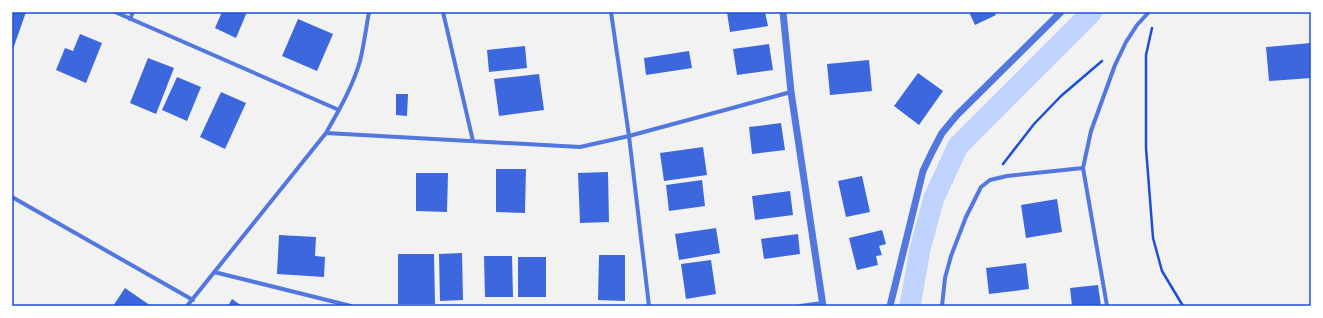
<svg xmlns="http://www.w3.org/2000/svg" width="1323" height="318" viewBox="0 0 1323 318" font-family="Arial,sans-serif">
<rect width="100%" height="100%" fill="#f2f2f2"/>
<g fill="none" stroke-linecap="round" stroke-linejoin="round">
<path stroke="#bfd3fe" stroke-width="21" d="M 910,306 L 920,249 L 934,198 L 958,146 L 1092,12"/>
</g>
<path fill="#3d67dc" d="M 12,12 L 26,12 L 12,52 Z
M 222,12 L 247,12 L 236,38 L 215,28 Z
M 727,12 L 765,12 L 768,26 L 730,32 Z
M 969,12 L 994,12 L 996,15 L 975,25 Z
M 298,19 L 333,34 L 317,71 L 282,56 Z
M 80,34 L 102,43 L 86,83 L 56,70 L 65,48 L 73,51 Z
M 1311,43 L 1311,78 L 1269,81 L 1266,47 Z
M 769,44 L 773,70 L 737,75 L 733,49 Z
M 525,46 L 527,68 L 489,72 L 487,50 Z
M 689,51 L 692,68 L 646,75 L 644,58 Z
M 148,58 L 174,68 L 156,114 L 130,103 Z
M 869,60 L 872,91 L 830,95 L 827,64 Z
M 918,73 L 943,91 L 919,125 L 894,106 Z
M 539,74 L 544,110 L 499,116 L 494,79 Z
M 177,77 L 201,87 L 187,121 L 162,110 Z
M 221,92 L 246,103 L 225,149 L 200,137 Z
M 396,94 L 408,94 L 407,116 L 396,115 Z
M 781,123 L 785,150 L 752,154 L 749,127 Z
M 703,147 L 707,175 L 664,181 L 660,153 Z
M 496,169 L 526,169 L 525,213 L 496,212 Z
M 608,172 L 609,222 L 580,223 L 578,173 Z
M 416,173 L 448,173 L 447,212 L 416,211 Z
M 862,176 L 870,212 L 846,217 L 838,181 Z
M 702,180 L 705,206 L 669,211 L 666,185 Z
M 790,191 L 793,215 L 755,220 L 752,196 Z
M 1057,199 L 1062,232 L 1026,238 L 1021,205 Z
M 716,228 L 720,253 L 679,260 L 675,234 Z
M 882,230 L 886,244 L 879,246 L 882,255 L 876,256 L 878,265 L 857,270 L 849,238 Z
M 798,234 L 800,254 L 764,259 L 761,239 Z
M 279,235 L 316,237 L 315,256 L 325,257 L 324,277 L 277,274 Z
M 462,253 L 463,300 L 440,301 L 439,254 Z
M 398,254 L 434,254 L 435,304 L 398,304 Z
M 599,255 L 625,255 L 625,301 L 598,300 Z
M 484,256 L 512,256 L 513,297 L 485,297 Z
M 518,257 L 546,257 L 546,297 L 518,297 Z
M 711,260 L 716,294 L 686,299 L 681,264 Z
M 1026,263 L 1029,289 L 989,294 L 986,268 Z
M 1098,285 L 1101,306 L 1072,306 L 1070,288 Z
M 125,288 L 151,306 L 113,306 Z
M 232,299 L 242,306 L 228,306 Z"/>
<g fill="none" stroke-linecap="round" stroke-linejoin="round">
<path stroke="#1d4ed8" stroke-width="2.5" d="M 1152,28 L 1146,55 L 1146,148 L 1153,238 L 1162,271 L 1183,306
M 1003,164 L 1034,124 L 1061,96 L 1102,61"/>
<path stroke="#5277de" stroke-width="4" d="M 115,12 L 339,110
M 443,12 L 473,141
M 611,12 L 629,136 L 649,306
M 130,19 L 133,12
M 326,133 L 580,147 L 629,136 L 791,92
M 12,197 L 193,300
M 214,272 L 351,306
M 187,306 L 326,133 C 339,110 353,86 360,61 C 364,45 366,28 369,12
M 800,306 L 822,303
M 942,306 L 945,278 L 951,256 L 966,217 L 981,187 L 990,180 L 1007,176 L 1083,168
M 1107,306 L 1083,168 L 1091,131 L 1115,65 L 1126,42 L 1137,25 L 1149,12"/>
<path stroke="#5277de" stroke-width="7" d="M 783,12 L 791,92 L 823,306
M 890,306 L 923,171 L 932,152 L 942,133 L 957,115 L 1061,12"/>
</g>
<rect width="1323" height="318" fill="none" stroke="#ffffff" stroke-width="26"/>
<rect x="13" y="13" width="1297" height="292" fill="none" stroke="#1d4ed8" stroke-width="1.5"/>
</svg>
